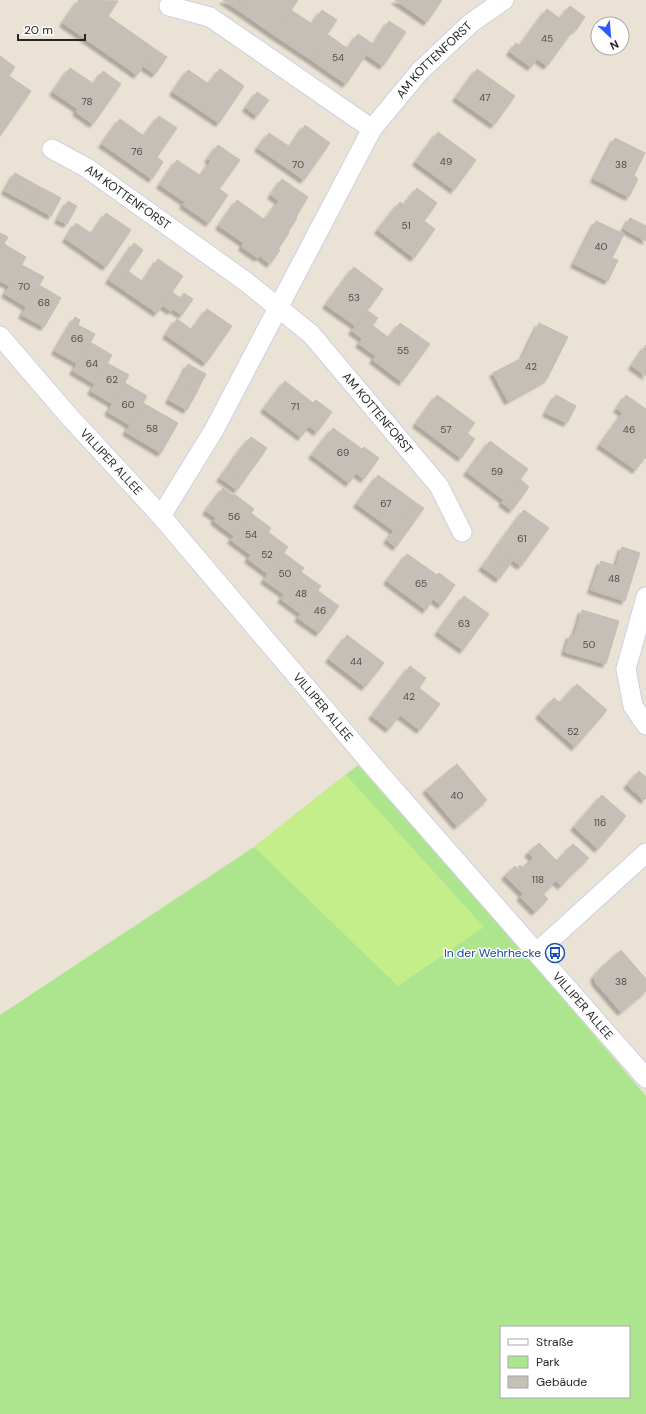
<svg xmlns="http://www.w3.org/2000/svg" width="646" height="1414" viewBox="0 0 646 1414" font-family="'DM Sans',sans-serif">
<defs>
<filter id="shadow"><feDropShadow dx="-3.5" dy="3.5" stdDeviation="1" flood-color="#0004"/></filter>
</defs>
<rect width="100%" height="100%" fill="#ebe2d6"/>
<path fill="#ade58f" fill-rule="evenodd" d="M 358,765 L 523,952 L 646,1096 L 646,1414 L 0,1414 L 0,1015 L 254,847 ZM 501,1327 L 629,1327 L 629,1397 L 501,1397 Z"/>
<path fill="#c4ee89" d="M 346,775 L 484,927 L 398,986 L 254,847 Z"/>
<path fill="#c5bfb7" stroke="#c5beb1" filter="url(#shadow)" d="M 79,0 L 118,1 L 108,16 L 155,49 L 137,75 L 63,23 Z
M 223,0 L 245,0 L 238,10 Z
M 245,0 L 298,0 L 274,35 L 238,10 Z
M 395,0 L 442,0 L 427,22 Z
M 570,6 L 585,17 L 576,30 L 560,19 Z
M 547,9 L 574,29 L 547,66 L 520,46 Z
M 291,10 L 312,24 L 322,10 L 337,20 L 310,59 L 274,35 Z
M 389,21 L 406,32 L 383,66 L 367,55 Z
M 327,34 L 348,49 L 358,34 L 373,44 L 346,84 L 310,59 Z
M 516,43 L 537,59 L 531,67 L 510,52 Z
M 155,49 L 167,57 L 155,74 L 143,66 Z
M 0,56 L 15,67 L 9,76 L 31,91 L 0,136 Z
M 70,68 L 94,84 L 103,71 L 121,84 L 93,124 L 76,112 L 78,109 L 53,92 Z
M 220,69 L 244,86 L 219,123 L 173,92 L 188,70 L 209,84 Z
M 477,69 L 515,96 L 494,125 L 456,98 Z
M 257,92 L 269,100 L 257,116 L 246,108 Z
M 159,116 L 177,128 L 157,157 L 163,162 L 152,179 L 102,144 L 120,119 L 144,136 Z
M 305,125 L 330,143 L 304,180 L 258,148 L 269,133 L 290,147 Z
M 438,132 L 476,160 L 454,190 L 416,162 Z
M 615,138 L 645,153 L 634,175 L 638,179 L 629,197 L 594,179 Z
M 218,145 L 240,160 L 219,189 L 228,195 L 209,223 L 183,205 L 185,202 L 160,185 L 177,160 L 201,176 L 211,161 L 208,159 Z
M 15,173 L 24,178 L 14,196 L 5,191 Z
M 24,178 L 33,183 L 24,201 L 14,196 Z
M 282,179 L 308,197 L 296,217 L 297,218 L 288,232 L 289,233 L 278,249 L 280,250 L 270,264 L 260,256 L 258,258 L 242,247 L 244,243 L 219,226 L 237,200 L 265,220 L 279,201 L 271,195 Z
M 33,183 L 42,188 L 33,206 L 24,201 Z
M 42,188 L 52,193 L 42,211 L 33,206 Z
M 417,188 L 437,203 L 424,221 L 435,229 L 414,258 L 378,230 L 400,202 L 404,205 Z
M 52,193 L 61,198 L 51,216 L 42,211 Z
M 68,201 L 77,206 L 67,224 L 58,220 Z
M 106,213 L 131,230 L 106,267 L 66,239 L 76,223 L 92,234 Z
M 630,218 L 646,226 L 646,241 L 624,229 Z
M 596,221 L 624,234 L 612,258 L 618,260 L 608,281 L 574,264 Z
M 0,233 L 8,237 L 0,250 Z
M 134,243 L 143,250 L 118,286 L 109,280 Z
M 4,244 L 26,257 L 10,286 L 0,281 L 0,250 Z
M 158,259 L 183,276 L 157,313 L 118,286 L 128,271 L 143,282 Z
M 22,265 L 44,277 L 27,307 L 5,294 Z
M 354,267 L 383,289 L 356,326 L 326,305 Z
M 39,285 L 61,298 L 44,327 L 22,315 Z
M 172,292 L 180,298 L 171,311 L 162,305 Z
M 184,293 L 193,299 L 182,315 L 173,309 Z
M 207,309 L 232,326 L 206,363 L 166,335 L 177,319 L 192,330 Z
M 367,310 L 378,318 L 363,339 L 352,331 Z
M 75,317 L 80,320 L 78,325 L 95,334 L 78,364 L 55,351 Z
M 400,323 L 430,344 L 402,382 L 373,360 Z
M 539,323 L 568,337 L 547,379 L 508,401 L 493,373 L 522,358 Z
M 372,325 L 389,338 L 376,356 L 359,344 Z
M 90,342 L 112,355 L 95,384 L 73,371 Z
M 646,345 L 646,376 L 632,366 Z
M 107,363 L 129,375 L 113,404 L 91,391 Z
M 188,364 L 206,374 L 201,383 L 184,373 Z
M 184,373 L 201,383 L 197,392 L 179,382 Z
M 285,381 L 313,403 L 316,400 L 332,412 L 317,432 L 309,426 L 301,437 L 264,409 Z
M 179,382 L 197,392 L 192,401 L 174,391 Z
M 125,383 L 147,396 L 130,425 L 108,412 Z
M 174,391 L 192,401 L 187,410 L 169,400 Z
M 437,395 L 475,423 L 467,433 L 475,439 L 461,458 L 416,424 Z
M 556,395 L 576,406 L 567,423 L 546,413 Z
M 626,395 L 646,409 L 646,459 L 644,458 L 636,470 L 600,445 L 623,413 L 617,409 Z
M 143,403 L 178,423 L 161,453 L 126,432 Z
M 333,428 L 362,449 L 364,447 L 379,458 L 364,479 L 356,473 L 349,483 L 312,455 Z
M 251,437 L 267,448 L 261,457 L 244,445 Z
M 490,441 L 528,469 L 504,500 L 467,472 Z
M 244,445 L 261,457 L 255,465 L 238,453 Z
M 238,453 L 255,465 L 249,473 L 232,462 Z
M 232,462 L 249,473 L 243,482 L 226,470 Z
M 226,470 L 243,482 L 237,490 L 220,478 Z
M 378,475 L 415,502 L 394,531 L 357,504 Z
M 520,479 L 529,487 L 512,510 L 502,503 Z
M 223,488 L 233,496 L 216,518 L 206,511 Z
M 234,494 L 254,509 L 234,536 L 214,521 Z
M 415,502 L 424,508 L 396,547 L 387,540 Z
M 524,510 L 549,528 L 521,566 L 496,548 Z
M 251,513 L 271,528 L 251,555 L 231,540 Z
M 268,532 L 288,547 L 268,574 L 248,559 Z
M 622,547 L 640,553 L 625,601 L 591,590 L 601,561 L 616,566 Z
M 496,548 L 513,560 L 507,568 L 491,556 Z
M 284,553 L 304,568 L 284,594 L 264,580 Z
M 407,554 L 437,575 L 439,573 L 455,585 L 441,605 L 433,599 L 426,610 L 387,581 Z
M 491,556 L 507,568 L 499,579 L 482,567 Z
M 301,572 L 321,586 L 301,614 L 281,599 Z
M 318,591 L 339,606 L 319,633 L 298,618 Z
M 464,596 L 489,614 L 463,650 L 438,632 Z
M 582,610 L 619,621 L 606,664 L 565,652 L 570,635 L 574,637 Z
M 347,635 L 384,663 L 365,687 L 329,659 Z
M 410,666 L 426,678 L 419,688 L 440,704 L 420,730 L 400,715 L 389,729 L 372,716 Z
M 577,684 L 607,710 L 575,747 L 539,715 L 554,698 L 560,703 Z
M 457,764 L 487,800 L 457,826 L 426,790 Z
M 639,771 L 646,777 L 646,798 L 644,800 L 627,785 Z
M 602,795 L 626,816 L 598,849 L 574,827 Z
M 539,843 L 571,875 L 561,886 L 556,881 L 543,894 L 548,899 L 535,912 L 520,897 L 523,894 L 505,876 L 515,866 L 519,871 L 520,869 L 518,867 L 520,865 L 523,868 L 533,858 L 528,853 Z
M 573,844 L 589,858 L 571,875 L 557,861 Z
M 621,950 L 646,979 L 646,991 L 621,1012 L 596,983 L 594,977 L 600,969 Z"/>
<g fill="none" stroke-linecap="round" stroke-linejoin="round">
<defs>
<g id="street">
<path d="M 169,6 L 210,17 L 372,129"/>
<path id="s1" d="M 52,149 L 87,168 L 245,281 L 311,334 L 439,486 L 462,532"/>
<path id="s2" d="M 0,336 L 67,414 L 161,516 L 368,760 L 646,1078"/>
<path id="s3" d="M 161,516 L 214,430 L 372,129 L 420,71 L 471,23 L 504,0"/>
<path d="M 646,597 L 626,669 L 633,706 L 646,725"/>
<path d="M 537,952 L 646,853"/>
</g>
</defs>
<use href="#street" stroke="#ccd0e1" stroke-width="21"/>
<use href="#street" stroke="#fff" stroke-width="19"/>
</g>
<defs>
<symbol id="bus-ring" viewBox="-11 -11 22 22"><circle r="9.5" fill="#fff" stroke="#1a4fb4" stroke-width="1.5"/><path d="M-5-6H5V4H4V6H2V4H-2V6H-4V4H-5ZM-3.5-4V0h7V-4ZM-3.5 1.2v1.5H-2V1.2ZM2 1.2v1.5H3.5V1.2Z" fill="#1a4fb4"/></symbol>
</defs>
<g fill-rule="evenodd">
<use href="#bus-ring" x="544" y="942" width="22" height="22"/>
</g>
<g text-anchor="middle" stroke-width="3" stroke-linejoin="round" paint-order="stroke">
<g font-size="10" fill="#4e4c4a">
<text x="547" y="42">45</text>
<text x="338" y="61">54</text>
<text x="485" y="101">47</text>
<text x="87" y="105">78</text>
<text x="137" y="155">76</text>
<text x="446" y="165">49</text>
<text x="298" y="168">70</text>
<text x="621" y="168">38</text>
<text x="406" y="229">51</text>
<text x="601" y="250">40</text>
<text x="24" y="290">70</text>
<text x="354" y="301">53</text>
<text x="44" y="306">68</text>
<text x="77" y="342">66</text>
<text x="403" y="354">55</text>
<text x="92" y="367">64</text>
<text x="531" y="370">42</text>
<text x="112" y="383">62</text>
<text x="128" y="408">60</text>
<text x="295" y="410">71</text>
<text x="152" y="432">58</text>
<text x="446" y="433">57</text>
<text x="629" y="433">46</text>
<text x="343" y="456">69</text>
<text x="497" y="475">59</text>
<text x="386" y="507">67</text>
<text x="234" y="520">56</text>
<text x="251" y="538">54</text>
<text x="522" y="542">61</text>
<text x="267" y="558">52</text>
<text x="285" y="577">50</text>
<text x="614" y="582">48</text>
<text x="421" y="587">65</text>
<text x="301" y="597">48</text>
<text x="320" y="614">46</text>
<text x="464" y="627">63</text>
<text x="589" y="648">50</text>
<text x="356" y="665">44</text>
<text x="409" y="700">42</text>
<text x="573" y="735">52</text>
<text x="457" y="799">40</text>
<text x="600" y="826">116</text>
<text x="538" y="883">118</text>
<text x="621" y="985">38</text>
</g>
<g font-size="12" fill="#262626" stroke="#fff">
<text dy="4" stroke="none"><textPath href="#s3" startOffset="534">AM KOTTENFORST</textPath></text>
<text dy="4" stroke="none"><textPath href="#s1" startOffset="90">AM KOTTENFORST</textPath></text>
<text dy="4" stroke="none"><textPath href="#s1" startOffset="422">AM KOTTENFORST</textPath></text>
<text dy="4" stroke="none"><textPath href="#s2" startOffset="168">VILLIPER ALLEE</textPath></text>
<text dy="4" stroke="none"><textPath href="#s2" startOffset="492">VILLIPER ALLEE</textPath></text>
<text dy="4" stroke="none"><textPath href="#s2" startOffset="888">VILLIPER ALLEE</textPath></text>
</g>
<g font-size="12" fill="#164399" stroke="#fff" text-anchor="end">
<text x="541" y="957">In der Wehrhecke</text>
</g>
</g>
<rect x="500" y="1326" width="130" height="72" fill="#ffffff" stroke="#a8a8a8"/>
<rect x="508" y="1339" width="20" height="6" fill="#ffffff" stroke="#a8a8a8"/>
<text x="536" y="1346" font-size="12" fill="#262626">Straße</text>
<rect x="508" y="1356" width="20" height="12" fill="#ade58f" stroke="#a8a8a8"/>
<text x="536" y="1366" font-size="12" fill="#262626">Park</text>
<rect x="508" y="1376" width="20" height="12" fill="#c5bfb7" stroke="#a8a8a8"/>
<text x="536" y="1386" font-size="12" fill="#262626">Gebäude</text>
<g transform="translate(610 36) rotate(154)"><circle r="19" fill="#ffffff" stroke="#a8a8a8"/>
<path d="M0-3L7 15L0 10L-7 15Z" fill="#2f58ff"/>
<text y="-6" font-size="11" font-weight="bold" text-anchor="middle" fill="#262626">N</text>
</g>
<path d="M18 34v6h67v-6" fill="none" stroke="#262626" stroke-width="2"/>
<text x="24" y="34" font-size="12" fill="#262626" stroke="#ffffff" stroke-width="3" paint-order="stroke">20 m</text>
</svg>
